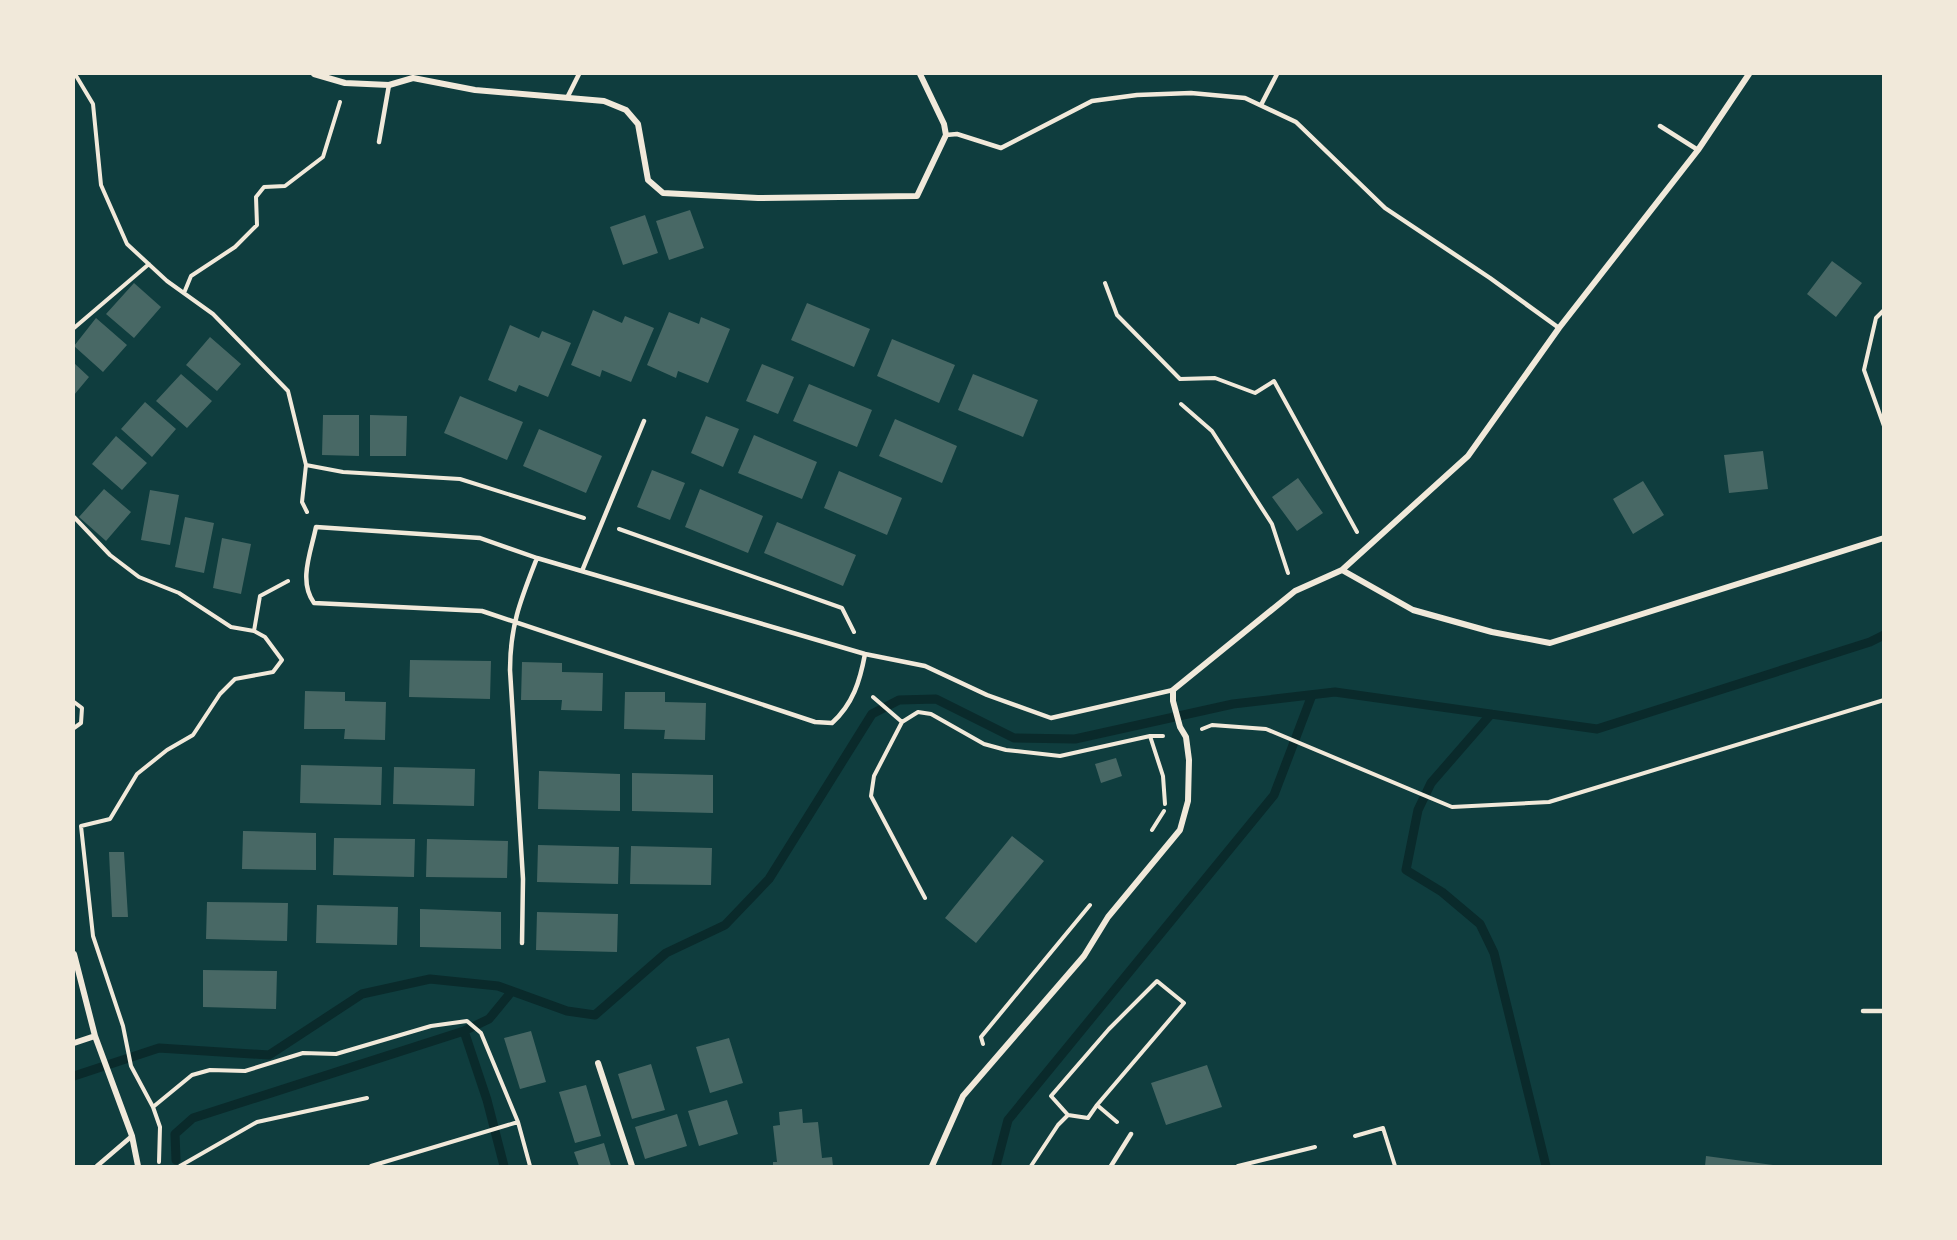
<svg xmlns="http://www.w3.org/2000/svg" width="1957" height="1240" viewBox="0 0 1957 1240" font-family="Figtree,sans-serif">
<rect width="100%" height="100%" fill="#0f3d3e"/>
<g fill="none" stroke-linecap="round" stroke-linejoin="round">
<path stroke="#0a2a2b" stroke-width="9" d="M 1491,714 L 1431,783 L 1418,810 L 1406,870 L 1442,892 L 1480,924 L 1494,953 L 1546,1166
M 464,1031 L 487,1100 L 504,1166
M 74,1076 L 159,1048 L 269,1055 L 362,994 L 430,979 L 498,986 L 567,1011 L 595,1015 L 666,953 L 725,925 L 769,879 L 872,714 L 899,700 L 936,699 L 1014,738 L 1075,739 L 1233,704 L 1335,692 L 1597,729 L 1870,642 L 1884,635
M 176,1160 L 175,1134 L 193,1118 L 464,1031 L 489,1019 L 512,991
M 996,1166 L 1008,1120 L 1274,795 L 1312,695"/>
</g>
<path fill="#486865" d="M 690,210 L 704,248 L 669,260 L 656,221 Z
M 645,215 L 658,253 L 623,265 L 610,227 Z
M 1832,261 L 1862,283 L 1836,317 L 1807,294 Z
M 134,283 L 161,307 L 134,338 L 106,314 Z
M 807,303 L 870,329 L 854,367 L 791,340 Z
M 593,310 L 622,323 L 625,316 L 654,328 L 631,382 L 602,370 L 600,377 L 571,365 Z
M 669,312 L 699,324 L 701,317 L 730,329 L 708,383 L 678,371 L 676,378 L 647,365 Z
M 96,318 L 127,345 L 103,372 L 74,346 Z
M 510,325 L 539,338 L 542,331 L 571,343 L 548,397 L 519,385 L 516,392 L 488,380 Z
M 210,337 L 241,364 L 217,391 L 186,365 Z
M 892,339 L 955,365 L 939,403 L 877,376 Z
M 74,363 L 89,377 L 74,395 Z
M 762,364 L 794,377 L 778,414 L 746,401 Z
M 181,374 L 212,401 L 187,428 L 156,401 Z
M 973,374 L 1038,400 L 1023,437 L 958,410 Z
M 809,384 L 872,410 L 857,447 L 793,421 Z
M 460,396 L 523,422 L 507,460 L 444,433 Z
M 145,402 L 176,429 L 152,457 L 121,429 Z
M 323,415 L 359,415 L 359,456 L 322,455 Z
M 370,415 L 407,416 L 406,456 L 370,456 Z
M 706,416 L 739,429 L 723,467 L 691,453 Z
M 895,419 L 957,446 L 942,483 L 879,456 Z
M 539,429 L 602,456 L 586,493 L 523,466 Z
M 754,435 L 817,462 L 802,499 L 738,473 Z
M 116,436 L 147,463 L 122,490 L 92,464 Z
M 1763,451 L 1768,489 L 1729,493 L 1724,455 Z
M 652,470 L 685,483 L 670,520 L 637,507 Z
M 839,471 L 902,498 L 887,535 L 824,508 Z
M 1298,478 L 1323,513 L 1297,531 L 1272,497 Z
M 1643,481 L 1664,515 L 1633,534 L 1613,499 Z
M 104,489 L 131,512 L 106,541 L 79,517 Z
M 700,489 L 763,516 L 748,553 L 685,527 Z
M 150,490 L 179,495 L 170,545 L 141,540 Z
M 185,517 L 214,523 L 204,573 L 175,567 Z
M 777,522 L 856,555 L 843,586 L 764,553 Z
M 222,538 L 251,544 L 241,594 L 213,588 Z
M 410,660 L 491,661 L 490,699 L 409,697 Z
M 522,662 L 562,663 L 562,672 L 603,673 L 602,711 L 561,710 L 562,700 L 521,700 Z
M 305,691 L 345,692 L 345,701 L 386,702 L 385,740 L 344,739 L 345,729 L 304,729 Z
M 625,692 L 665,692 L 665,702 L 706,703 L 705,740 L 664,739 L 665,730 L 624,729 Z
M 1116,758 L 1122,776 L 1101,783 L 1095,764 Z
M 301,765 L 382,767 L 381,805 L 300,803 Z
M 394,767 L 475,769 L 474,806 L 393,804 Z
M 539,771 L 620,774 L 620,811 L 538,809 Z
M 632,773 L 713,775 L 713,813 L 632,811 Z
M 243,831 L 316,833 L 316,870 L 242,869 Z
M 1012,836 L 1044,861 L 976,943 L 945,918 Z
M 334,838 L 415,839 L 414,877 L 333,875 Z
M 427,839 L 508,841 L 507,878 L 426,877 Z
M 538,845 L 619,847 L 618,884 L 537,882 Z
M 631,846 L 712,848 L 711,885 L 630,884 Z
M 109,852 L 124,852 L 128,917 L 112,917 Z
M 207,902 L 288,903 L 287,941 L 206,939 Z
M 317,905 L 398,907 L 397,945 L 316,943 Z
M 420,909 L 501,912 L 501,949 L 420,947 Z
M 537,912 L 618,914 L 617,952 L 536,950 Z
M 203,970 L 277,971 L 276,1009 L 203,1007 Z
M 531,1031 L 546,1082 L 520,1089 L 504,1038 Z
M 729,1038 L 743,1083 L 710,1093 L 696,1047 Z
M 651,1064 L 665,1110 L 632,1119 L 618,1074 Z
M 1207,1065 L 1222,1107 L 1166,1125 L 1151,1083 Z
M 586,1085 L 601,1136 L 575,1143 L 559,1092 Z
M 727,1100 L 738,1134 L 699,1146 L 688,1111 Z
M 802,1109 L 803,1123 L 818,1122 L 822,1158 L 832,1157 L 833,1166 L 773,1166 L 773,1162 L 777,1162 L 773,1126 L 780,1125 L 779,1112 Z
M 677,1114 L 687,1146 L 645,1159 L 635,1127 Z
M 604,1143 L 611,1166 L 579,1166 L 574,1152 Z
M 1706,1156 L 1773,1165 L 1773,1166 L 1705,1166 Z"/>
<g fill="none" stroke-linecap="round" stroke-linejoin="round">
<path stroke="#f1e9da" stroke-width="4" d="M 75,74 L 93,104 L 101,185 L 127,244 L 167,281 L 213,314 L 288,391 L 306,465 L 302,502 L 307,512
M 1105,283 L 1117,315 L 1180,379 L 1215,378 L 1255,393 L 1274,381 L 1357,532
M 184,293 L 191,276 L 235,247 L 257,225 L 256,197 L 264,187 L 285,186 L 323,157 L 340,102
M 1884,310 L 1876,318 L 1864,370 L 1884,426
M 74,328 L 149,264
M 1181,404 L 1212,431 L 1272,524 L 1288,573
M 306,465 L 343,472 L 460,479 L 584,518
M 74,517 L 110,555 L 139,577 L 179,593 L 231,627 L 254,631
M 619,529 L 842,608 L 854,632
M 873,697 L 902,722 L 918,712 L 931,714 L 984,744 L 1006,750 L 1060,756 L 1150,736 L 1163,776 L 1165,804
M 74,702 L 82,708 L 81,723 L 74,728
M 902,722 L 874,776 L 871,796 L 925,898
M 1202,729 L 1212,725 L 1266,729 L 1452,807 L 1549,802 L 1884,700
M 1150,736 L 1163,736
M 1152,830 L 1164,811
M 983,1044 L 981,1037 L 1090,905
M 153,1107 L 192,1075 L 210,1070 L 245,1071 L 303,1053 L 336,1054 L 431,1026 L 467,1021 L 481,1033 L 518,1122 L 530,1166
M 1068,1115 L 1051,1096 L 1109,1029 L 1157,981 L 1184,1003 L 1097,1105
M 1355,1136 L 1383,1128 L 1395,1166
M 159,1162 L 160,1127 L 153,1107 L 131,1066 L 123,1026 L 93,936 L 81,826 L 110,819 L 137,774 L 167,750 L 193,735 L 220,694 L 235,679 L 273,672 L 282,660 L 265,637 L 254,631 L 260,596 L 288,581
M 180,1166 L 257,1122 L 367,1098
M 371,1166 L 518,1122
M 1031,1166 L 1058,1125 L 1068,1115 L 1088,1118 L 1097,1105 L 1117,1122
M 1238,1166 L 1315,1147"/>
<path stroke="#f1e9da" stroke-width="4.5" d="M 567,98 L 579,74
M 1261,105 L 1277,74
M 1660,126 L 1698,150
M 946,135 L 957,134 L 1001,148 L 1092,101 L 1137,95 L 1191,93 L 1245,98 L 1296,122 L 1385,208 L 1490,278 L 1559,328
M 379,142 L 389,85
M 582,571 L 644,421
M 865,654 C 860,681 853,704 832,723 L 815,722 L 482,611 L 314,603 C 298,581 311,552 316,527 L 480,538 L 537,558 L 865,654 L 925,666 L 987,695 L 1051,718 L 1173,690
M 522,943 L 523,879 L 510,670 C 510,625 521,599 537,558
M 1863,1011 L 1884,1011
M 97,1166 L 132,1136
M 1111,1166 L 1131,1134"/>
<path stroke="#f1e9da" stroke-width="6" d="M 314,74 L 345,83 L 389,85 L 413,78 L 475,90 L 604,101 L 626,110 L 638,124 L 648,180 L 663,193 L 758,198 L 917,196 L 946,135 L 944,124 L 920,74
M 1342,570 L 1413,610 L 1492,632 L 1550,643 L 1884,538
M 74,954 L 95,1036
M 74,1043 L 95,1036 L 132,1136 L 138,1166
M 598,1063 L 632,1166
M 932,1166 L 963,1096 L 1084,956 L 1108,917 L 1180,830 L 1188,801 L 1189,760 L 1186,737 L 1180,727 L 1173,701 L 1173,690 L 1295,591 L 1342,570 L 1468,456 L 1559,328 L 1698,150 L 1749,74"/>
</g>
<rect width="1957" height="1240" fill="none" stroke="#f1e9da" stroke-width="150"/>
</svg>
